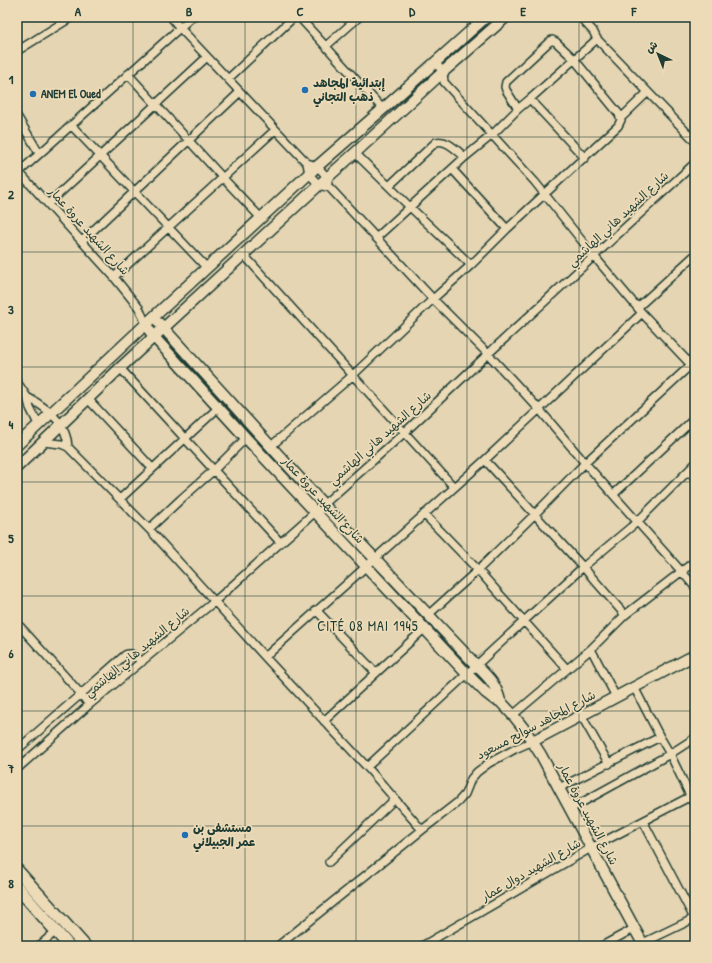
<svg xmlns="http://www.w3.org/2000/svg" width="712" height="963" viewBox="0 0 712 963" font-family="'Patrick Hand','Playpen Sans Arabic',sans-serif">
<rect width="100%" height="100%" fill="#e5d5b3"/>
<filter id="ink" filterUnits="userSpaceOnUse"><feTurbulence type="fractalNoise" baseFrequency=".025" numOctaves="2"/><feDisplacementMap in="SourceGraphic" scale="8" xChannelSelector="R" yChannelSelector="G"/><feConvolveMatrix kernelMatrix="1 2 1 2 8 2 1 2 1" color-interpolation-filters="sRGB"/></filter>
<g filter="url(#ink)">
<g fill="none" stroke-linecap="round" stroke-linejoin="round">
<defs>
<path id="street" d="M 171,17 L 180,28 L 307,163 L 317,166 L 327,177 L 328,182
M 299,17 L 383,109
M 597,39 L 695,141
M 326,46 L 359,17
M 17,51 L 72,17
M 435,62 L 443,72 L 444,82 L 535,182 L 594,256 L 642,313 L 695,369
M 128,74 L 223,178 L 261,218
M 228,79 L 294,17
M 530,99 L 585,158
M 17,116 L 39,153
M 621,118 L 648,92
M 71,125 L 207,268
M 355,153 L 410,207 L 465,157 L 492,135 L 518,109 L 530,99 L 597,39 L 593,31 L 580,17
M 307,163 L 309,174 L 319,185 L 330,188 L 433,299 L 488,354 L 539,409 L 585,463 L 682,572 L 695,587
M 452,169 L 507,229
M 19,172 L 114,277 L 139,308 L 146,324
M 17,174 L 192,17
M 389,186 L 436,142 C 447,139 457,151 465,157
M 48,204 L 207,57
M 376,238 L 410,207 L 471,265
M 82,241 L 240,92
M 243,254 L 454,487
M 114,277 L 275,130
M 638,307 L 695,255
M 120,368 L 280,542
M 17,382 L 27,397 L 30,408 L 38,424
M 27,397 C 46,407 67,423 68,447
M 88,399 L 152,468
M 43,442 L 61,444 L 68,447 L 149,529 L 265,657 L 367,767 L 422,830
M 270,447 L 352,376 L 433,299 L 471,265 L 507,229 L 618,126 L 621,120 L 619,114 L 574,59 L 556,42 L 552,40 L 549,42 L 506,82 L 505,87 L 506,90 L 518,109
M 485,460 L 583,567 L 625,615
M 688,471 L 695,478
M 614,494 L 695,418
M 120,499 L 219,407
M 424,514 L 478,570 L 567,669
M 149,529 L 181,499 L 214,470 L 246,438
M 316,610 L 376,673
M 428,615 L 478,570 L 535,514 L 585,463 L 695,361
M 17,623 L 81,694 L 89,705
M 591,649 L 616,697
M 265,657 L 485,460 L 642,313
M 634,687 L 660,737 L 670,754 L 695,806
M 513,715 L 591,649 L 625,615 L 695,561
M 581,715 L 609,764
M 324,721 L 425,628
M 17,750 L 81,694 L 125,655 C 132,651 137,658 142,662
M 367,767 L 524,621 L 583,567 L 637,522 L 695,464
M 17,769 L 89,705 L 215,601 L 404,433 L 488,354 L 695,163
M 559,788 L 660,737
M 570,809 L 670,754 L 695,738
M 643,821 L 694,918
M 329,862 L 395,799
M 643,943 L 695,918
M 39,946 L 56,931
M 278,946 L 422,830 L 458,802 L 465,794 L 471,779 L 477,772 L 489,763 L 515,749 L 533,741
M 422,946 L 591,848 L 695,794
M 602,946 L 635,928"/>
<path id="secondary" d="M 159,323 L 323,504 L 477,666 C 488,677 496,684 500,701
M 146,324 L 147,327 L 154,337 L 246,438 L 467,674 L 485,692 L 494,699 L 500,701 L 513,715 L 525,730 L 541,755 L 644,946
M 17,445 L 146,324 L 313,170 L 383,109 L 486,17
M 17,467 L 120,368 L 319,185 L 355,153 L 443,72 L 506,17
M 533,741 L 695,655"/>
<path id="primary" d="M 17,870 L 85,946
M 17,887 L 69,946"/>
</defs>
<use href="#street" stroke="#1f3d34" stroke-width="10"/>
<use href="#secondary" stroke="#1f3d34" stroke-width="13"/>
<use href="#primary" stroke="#1f3d34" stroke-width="14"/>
<use href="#street" stroke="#eddbb8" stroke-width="7"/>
<use href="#secondary" stroke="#eddbb8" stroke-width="10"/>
<use href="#primary" stroke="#eddbb8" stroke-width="11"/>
</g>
</g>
<path fill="none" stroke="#1f3d34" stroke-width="1" stroke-opacity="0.55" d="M 133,17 L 133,946M 245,17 L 245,946M 356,17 L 356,946M 467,17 L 467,946M 579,17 L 579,946M 17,137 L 695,137M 17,252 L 695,252M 17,367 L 695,367M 17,482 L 695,482M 17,596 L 695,596M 17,711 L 695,711M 17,826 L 695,826"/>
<g fill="#1f6fb2" stroke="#eddbb8" stroke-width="1.5">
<circle cx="305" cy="90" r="4"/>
<circle cx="33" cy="94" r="4"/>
<circle cx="185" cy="835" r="4"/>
</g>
<g text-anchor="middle" stroke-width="3.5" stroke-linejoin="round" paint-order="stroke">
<g font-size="12" font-weight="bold" fill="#1f3d34" stroke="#eddbb8" text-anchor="start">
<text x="313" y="87">إبتدائية المجاهد<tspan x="313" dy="14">ذهب التجاني</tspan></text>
<text x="41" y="98">ANEM El Oued</text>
<text x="193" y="832">مستشفى بن<tspan x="193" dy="14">عمر الجبيلاني</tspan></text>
</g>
<g font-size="12" fill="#1f3d34" stroke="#eddbb8">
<text transform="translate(618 219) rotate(-43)" y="4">شارع الشهيد هاني الهاشمي</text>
<text transform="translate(89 231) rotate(48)" y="4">شارع الشهيد عروة عمار</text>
<text transform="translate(380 438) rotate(-42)" y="4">شارع الشهيد هاني الهاشمي</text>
<text transform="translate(323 500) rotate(47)" y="4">شارع الشهيد عروة عمار</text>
<text transform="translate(137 652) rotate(-40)" y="4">شارع الشهيد هاني الهاشمي</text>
<text transform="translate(536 725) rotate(-28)" y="4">شارع المجاهد سوايح مسعود</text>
<text transform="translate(588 814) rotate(62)" y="4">شارع الشهيد عروة عمار</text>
<text transform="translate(531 870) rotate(-30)" y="4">شارع الشهيد دوال عمار</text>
</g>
<g font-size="14" letter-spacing="1" fill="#1f3d34" stroke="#eddbb8">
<text x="368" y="631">CITÉ 08 MAI 1945</text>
</g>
</g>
<rect width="712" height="963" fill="none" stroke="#eddbb8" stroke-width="44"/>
<g transform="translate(658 54) rotate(317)" stroke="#eddbb8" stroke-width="3" paint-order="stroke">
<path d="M0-3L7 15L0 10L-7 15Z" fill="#1f3d34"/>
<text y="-6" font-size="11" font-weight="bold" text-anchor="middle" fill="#1f3d34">ش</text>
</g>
<rect x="22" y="22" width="668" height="919" fill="none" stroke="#1f3d34" stroke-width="1.5"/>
<g font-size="13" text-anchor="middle" font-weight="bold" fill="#1f3d34">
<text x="78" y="16">A</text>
<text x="189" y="16">B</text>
<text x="300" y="16">C</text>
<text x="412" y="16">D</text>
<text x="523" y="16">E</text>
<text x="634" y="16">F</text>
<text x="11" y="84">1</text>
<text x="11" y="199">2</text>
<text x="11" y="314">3</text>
<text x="11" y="429">4</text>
<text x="11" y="543">5</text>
<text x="11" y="658">6</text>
<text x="11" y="773">7</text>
<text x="11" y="888">8</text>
</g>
</svg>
